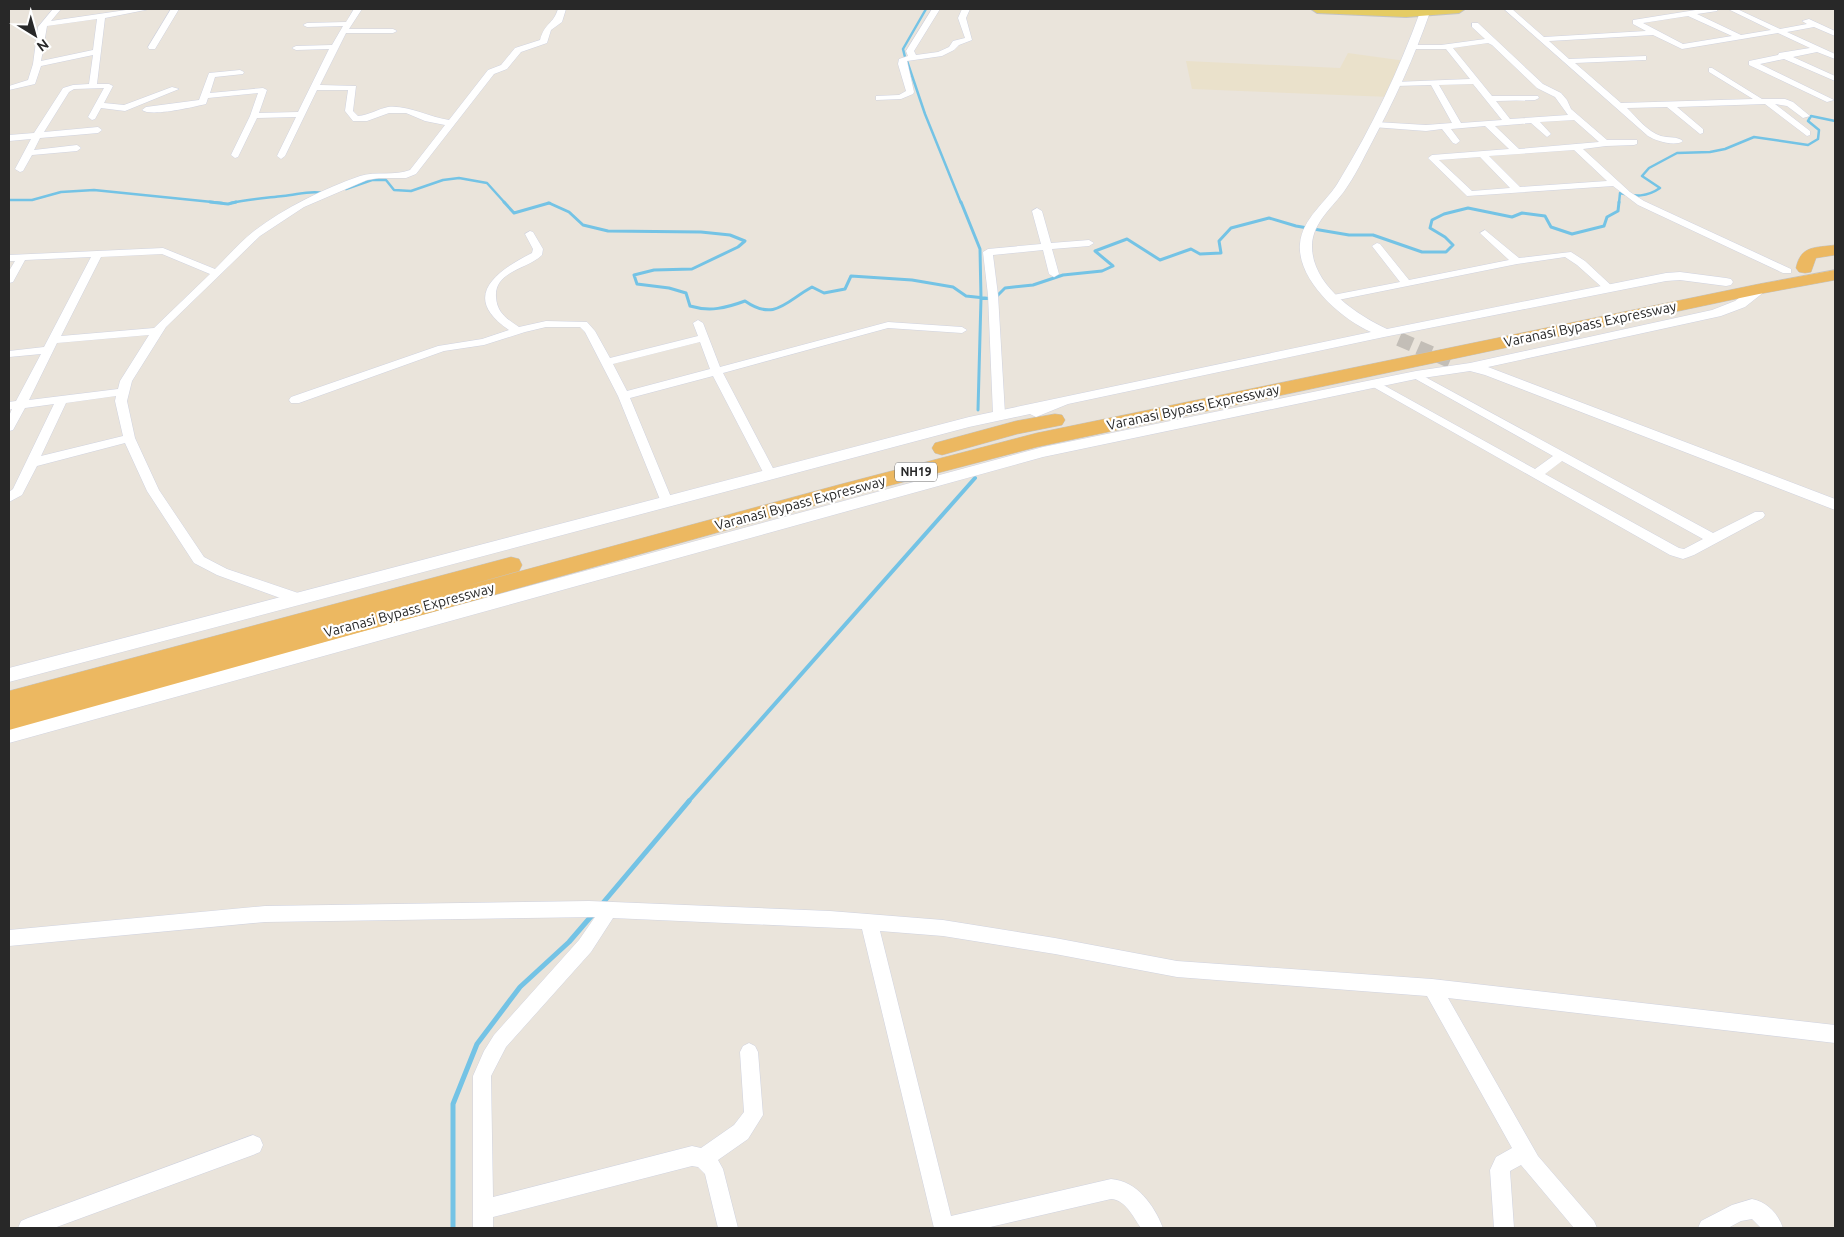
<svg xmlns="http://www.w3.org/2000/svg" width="1844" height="1237" viewBox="0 0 1844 1237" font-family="Ubuntu,sans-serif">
<rect width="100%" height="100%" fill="#eae4db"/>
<path fill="#eae1cb" d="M 1348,53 L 1406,61 L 1390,97 L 1192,89 L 1186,61 L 1340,68 Z"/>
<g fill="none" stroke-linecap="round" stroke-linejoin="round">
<path stroke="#74c3e5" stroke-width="2.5" d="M 905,57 L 903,49 L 926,9
M 907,61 L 925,114 L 961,203
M 346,189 L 372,180 L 386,180 L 394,190 L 411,191 L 443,180 L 459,178 L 487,183 L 505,203
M 9,200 L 32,200 L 61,192 L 94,190 L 222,203
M 231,203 C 248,199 265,198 283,196 C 297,195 309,190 323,193
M 548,203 L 550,203
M 1619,203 L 1620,193 C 1635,197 1647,197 1660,188 L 1642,176 L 1649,168 L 1677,153 L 1710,152 L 1725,149 L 1754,137 L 1808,145 L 1818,139 L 1819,130 L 1808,121 L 1811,116 L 1835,121"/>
<path stroke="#74c3e5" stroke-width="3" d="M 210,202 L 228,204 L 236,202
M 504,202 L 514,213 L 549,203 L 569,212 L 583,225 L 608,231 L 701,232 L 730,235 L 745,241 L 738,247 L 692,269 L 654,270 L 634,275 L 637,284 L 669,288 L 686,293 L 690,306 C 710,312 726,308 745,301 C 775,322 786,301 812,287 L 824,293 L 845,289 L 851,276 L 912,280 L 953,287 L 966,296 L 994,299 L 1005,288 L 1033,285 L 1063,275 L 1102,271 L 1113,266 L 1095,251 L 1127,239 L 1160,260 L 1191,249 L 1200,254 L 1221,253 L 1219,241 L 1231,228 L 1269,218 L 1296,226 L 1349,235 L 1373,235 L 1422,252 L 1446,252 L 1453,245 L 1445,237 L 1430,228 L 1432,220 L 1444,214 L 1468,208 L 1512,217 L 1522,213 L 1545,216 L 1551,227 L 1572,234 L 1604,226 L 1607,217 L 1618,211 L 1619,202
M 961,202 L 980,249 L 981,298 L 978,410"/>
<path stroke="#74c3e5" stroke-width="4" d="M 688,802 L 975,478"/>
<path stroke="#74c3e5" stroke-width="5" d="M 602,904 L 689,801
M 453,1228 L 453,1104 L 477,1044 L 520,987 L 569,942 L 594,913"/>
<path stroke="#c3beb7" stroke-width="14" stroke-dasharray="14 7" stroke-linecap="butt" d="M 1399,339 L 1450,361"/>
<defs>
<path id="minor" d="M 53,9 L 61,9 L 51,21 L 133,9 L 150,9 L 105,18 L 97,84 L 109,84 L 113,86 L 104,103 L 124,105 L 172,87 L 179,89 L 125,111 L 101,108 L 95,119 L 92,120 L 88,117 L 104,88 L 74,89 L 69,92 L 44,132 L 98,127 L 102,130 L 98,133 L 40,138 L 34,150 L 77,145 L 81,148 L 77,151 L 32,155 L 23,171 L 20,172 L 15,169 L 31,139 L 9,141 L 9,135 L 34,133 L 63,88 L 73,85 L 89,84 L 93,55 L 41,66 L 35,84 L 9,90 L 9,86 L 28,80 L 33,64 L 38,27 ZM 97,19 L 93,50 L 41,61 L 47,26 Z
M 171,9 L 179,9 L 155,49 L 149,49 L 148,47 Z
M 354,9 L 362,9 L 349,29 L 393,29 L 397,31 L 393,33 L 346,33 L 320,85 L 356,86 L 353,111 L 358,116 C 369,115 378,109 388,107 C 409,105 428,117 449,120 L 488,70 L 501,65 L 515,48 L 540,40 C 545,22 553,25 558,9 L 566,9 L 562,22 L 551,30 L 547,43 L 521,52 L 507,69 L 494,74 L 416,174 L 406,178 L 379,178 L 367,180 L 304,207 L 260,236 L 166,327 L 132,381 L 127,401 L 135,438 L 159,490 L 204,557 L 227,569 L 304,595 L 306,599 L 304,603 L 294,603 L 217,575 L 194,563 L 147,491 L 125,443 L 37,466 L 22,495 L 9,502 L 9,492 L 13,489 L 54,404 L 25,408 L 13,430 L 9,431 L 9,416 L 12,409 L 9,410 L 9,402 L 16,401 L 41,354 L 9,357 L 9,351 L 44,347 L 91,257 L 25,260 L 13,282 L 9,283 L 9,271 L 15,261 L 9,261 L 9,255 L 163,248 L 215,269 C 228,256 240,242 254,231 C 286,207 323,189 360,176 C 376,171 395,176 410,170 L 445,125 L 425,121 L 406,113 L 389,113 L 367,121 L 353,121 L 345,111 L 348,90 L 317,90 L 285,156 L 281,159 L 277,156 L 296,117 L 257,118 L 238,157 L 235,158 L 231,155 L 250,116 L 258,93 L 208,98 L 206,104 C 193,107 151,117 142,110 L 146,107 L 199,100 L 209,73 L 240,70 L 244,72 L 243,74 L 215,77 L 210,93 L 263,88 L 267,90 L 259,113 L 298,112 L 329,49 L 296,50 L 292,48 L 296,46 L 332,45 L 343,26 L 307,27 L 303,25 L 307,23 L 346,22 ZM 162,254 L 210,274 L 154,328 L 61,336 L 101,257 ZM 149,335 L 120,381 L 118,389 L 29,400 L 57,343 ZM 116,396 L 115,401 L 123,436 L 41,456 L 66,403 Z
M 932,9 L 940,9 L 914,51 L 916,55 L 938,52 L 949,47 L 953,41 L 965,38 L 958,18 L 962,9 L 970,9 L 966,18 L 972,40 L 959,45 L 954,50 L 942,56 L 907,61 L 914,92 L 913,94 L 901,99 L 876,100 L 876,96 L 899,95 L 906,91 L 898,64 L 899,59 L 908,56 L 906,51 Z
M 1504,9 L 1512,9 L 1544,37 L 1646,31 L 1633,24 L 1633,20 L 1702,9 L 1718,9 L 1717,11 L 1697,14 L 1741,35 L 1771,30 L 1728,9 L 1737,9 L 1780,29 L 1807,24 L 1802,21 L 1809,19 L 1835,31 L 1835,36 L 1814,27 L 1787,32 L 1835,54 L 1835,59 L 1817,52 L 1793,57 L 1835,76 L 1835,81 L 1784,59 L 1760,64 L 1834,100 L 1827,102 L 1749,65 L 1749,61 L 1778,55 L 1779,53 L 1810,48 L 1778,33 L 1682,49 L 1653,35 L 1549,41 L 1569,59 L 1646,56 L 1646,60 L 1643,60 L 1575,63 L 1621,103 L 1753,99 L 1709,72 L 1709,68 L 1712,68 L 1762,99 L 1785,99 L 1793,102 L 1810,116 L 1803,118 L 1787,106 L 1775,104 L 1810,131 L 1810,135 L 1807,136 L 1765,104 L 1677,107 L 1703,129 L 1703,133 L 1700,134 L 1667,107 L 1627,108 C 1636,117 1648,132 1661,136 C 1668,138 1677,136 1683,141 C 1675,147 1656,141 1648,136 ZM 1688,16 L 1732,36 L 1683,44 L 1643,23 Z
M 1472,23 L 1478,23 L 1543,84 L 1561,93 L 1567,100 L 1571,109 L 1607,140 L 1637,140 L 1637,144 L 1634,145 L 1606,146 L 1583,149 L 1630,192 L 1644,201 L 1791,269 L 1791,273 L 1783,273 L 1638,205 L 1613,186 L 1467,196 L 1428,158 L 1432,155 L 1509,149 L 1485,126 L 1451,129 L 1460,141 L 1456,144 L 1453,143 L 1442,129 L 1426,131 L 1373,127 L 1373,123 L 1376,122 L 1426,125 L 1452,123 L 1431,85 L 1395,86 L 1391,84 L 1395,82 L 1470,79 L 1446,49 L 1413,49 L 1409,47 L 1413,45 L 1441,45 L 1485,39 L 1472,27 ZM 1488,43 L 1492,45 L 1537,88 L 1555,97 L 1568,115 L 1510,119 L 1496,101 L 1535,100 L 1539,98 L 1538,96 L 1492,96 L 1453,48 ZM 1473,84 L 1502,120 L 1461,123 L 1439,85 ZM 1574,120 L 1599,142 L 1519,149 L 1495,126 L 1531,123 L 1547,137 L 1551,134 L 1540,122 ZM 1574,150 L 1607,181 L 1520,187 L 1489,156 ZM 1480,157 L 1510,188 L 1472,191 L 1439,160 Z
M 1037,208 L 1042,211 L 1051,243 L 1089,240 L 1094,243 L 1089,246 L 1052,249 L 1059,274 L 1054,277 L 1049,274 L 1043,250 L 993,255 L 998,295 L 1005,414 L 999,418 L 993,414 L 988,295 L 983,252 L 988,249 L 1041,244 L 1032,211 Z
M 1485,230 L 1519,258 L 1571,252 L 1585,261 L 1614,288 L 1613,290 L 1605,290 L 1577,265 L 1565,257 L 1517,264 L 1333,301 L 1328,298 L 1333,295 L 1400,282 L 1372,246 L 1377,243 L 1380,244 L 1409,280 L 1509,260 L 1482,235 L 1480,233 Z
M 530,231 L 533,232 L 543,249 L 542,255 C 528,269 494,271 496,297 C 497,313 507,319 519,327 L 546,321 L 587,322 L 595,331 L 610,358 L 698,336 L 693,323 L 698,320 L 703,323 L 720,367 L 888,322 L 962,327 L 967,330 L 962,333 L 888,328 L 723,373 L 776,474 L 770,478 L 764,474 L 713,376 L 630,398 L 673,502 L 667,506 L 661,502 L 618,396 L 585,332 L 580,327 L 546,327 L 525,332 L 484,345 L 444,351 L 299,403 L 291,403 L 289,400 L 291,397 L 438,346 L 482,339 L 509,330 C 460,297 496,271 532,253 L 533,249 L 525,234 ZM 700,342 L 710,369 L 627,391 L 613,364 Z
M 1416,372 L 1713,533 L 1755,512 L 1763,512 L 1765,515 L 1763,518 L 1694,555 L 1683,559 L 1670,555 L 1368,384 L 1370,382 L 1378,382 L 1535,469 L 1553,456 L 1412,377 L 1410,375 L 1412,373 ZM 1562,461 L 1703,539 L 1684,549 L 1679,548 L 1545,474 Z
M 589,901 L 830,911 L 943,920 L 1055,938 L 1177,961 L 1432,979 L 1835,1025 L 1835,1043 L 1448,998 L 1538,1156 L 1594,1221 L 1597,1228 L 1574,1228 L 1521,1165 L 1510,1171 L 1514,1228 L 1494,1228 L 1490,1170 L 1496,1157 L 1512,1148 L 1427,996 L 1177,977 L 1055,954 L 943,936 L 880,931 L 951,1216 L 1111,1179 C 1137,1181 1154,1205 1163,1228 L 1141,1228 C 1133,1217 1126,1200 1111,1199 L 986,1228 L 934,1228 L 862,929 L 613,918 L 591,952 L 506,1047 L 491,1076 L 493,1197 L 692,1146 L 701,1148 L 734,1125 L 744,1112 L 740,1052 L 743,1046 L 749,1043 L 755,1046 L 758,1052 L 763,1115 L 748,1139 L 718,1160 L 723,1169 L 738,1228 L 718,1228 L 705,1174 L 698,1167 L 692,1166 L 493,1217 L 493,1228 L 473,1228 L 473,1076 L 484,1051 L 494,1035 L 579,940 L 595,917 L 265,922 L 9,946 L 9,930 L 265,906 Z
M 253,1135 L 260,1138 L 263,1145 L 260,1152 L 253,1155 L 54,1228 L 18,1228 L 21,1221 L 28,1218 Z
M 1752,1199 C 1768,1202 1778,1214 1783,1228 L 1761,1228 L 1752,1219 L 1741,1221 L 1728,1228 L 1698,1228 L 1701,1221 L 1732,1205 Z"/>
<path id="tertiary" d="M 1425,9 L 1430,12 C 1414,58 1394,101 1371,144 C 1363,159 1355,176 1345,190 C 1333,207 1313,222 1312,245 C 1311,284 1355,314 1387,329 L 1666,273 L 1680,272 L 1726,278 L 1731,279 L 1733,282 L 1731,285 L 1726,286 L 1680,280 L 1666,281 L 1384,337 L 1068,404 L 1036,417 L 1030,414 L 969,427 L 9,682 L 9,668 L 969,417 L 1371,332 C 1341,319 1297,280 1300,244 C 1302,218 1327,202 1339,181 C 1372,127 1399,70 1420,12 Z
M 1759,285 L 1766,289 L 1764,292 L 1745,307 L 1721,316 L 1488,367 L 1835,499 L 1835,510 L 1485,375 L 1470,371 L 1416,379 L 1043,457 L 9,743 L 9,727 L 1043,447 L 1416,371 L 1470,363 L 1712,310 L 1735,301 L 1754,286 Z"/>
<path id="primary" d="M 1311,9 L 1465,9 L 1459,13 L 1406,17 L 1317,13 Z"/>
<path id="trunk" d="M 1835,245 L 1835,255 L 1816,258 L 1811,272 L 1805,273 L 1799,272 L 1796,268 C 1801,245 1815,248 1835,245 Z
M 1835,270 L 1835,280 L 1759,294 L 1037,447 L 838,499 L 9,730 L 9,691 L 511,557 L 519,559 L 522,565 L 519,571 L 466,586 L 838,485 L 1037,433 L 1759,284 Z
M 1055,414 L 1062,415 L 1065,420 L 1062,425 L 1017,434 L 942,455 L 935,453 L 932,448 L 935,443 L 1016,421 Z"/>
</defs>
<use href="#minor" stroke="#d0d3e0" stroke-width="1"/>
<use href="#tertiary" stroke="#d0d3e0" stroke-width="1"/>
<use href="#primary" stroke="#c3c3c3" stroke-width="2"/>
<use href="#trunk" stroke="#c3c3c3" stroke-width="1"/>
<use href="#minor" fill="#fff" fill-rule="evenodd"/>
<use href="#tertiary" fill="#fff" fill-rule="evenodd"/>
<use href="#primary" fill="#e5cc64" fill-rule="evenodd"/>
<use href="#trunk" fill="#ecb861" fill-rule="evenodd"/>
</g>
<g text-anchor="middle" stroke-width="4.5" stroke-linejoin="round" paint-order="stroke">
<rect fill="#fff" stroke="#686868" stroke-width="1" x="895" y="462.5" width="42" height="19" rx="4"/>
<g font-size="12" font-weight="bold" fill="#282828">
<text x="916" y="476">NH19</text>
</g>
<g font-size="14" fill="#282828" stroke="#fff">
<text transform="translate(1590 324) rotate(-12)" y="5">Varanasi Bypass Expressway</text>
<text transform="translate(1193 407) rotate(-12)" y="5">Varanasi Bypass Expressway</text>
<text transform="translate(800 503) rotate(-15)" y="5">Varanasi Bypass Expressway</text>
<text transform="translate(409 610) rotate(-15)" y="5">Varanasi Bypass Expressway</text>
</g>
</g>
<rect width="1844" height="1237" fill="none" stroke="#282828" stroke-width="20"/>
<g transform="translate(35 35) rotate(143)" stroke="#ffffff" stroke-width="4" paint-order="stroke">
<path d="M0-4L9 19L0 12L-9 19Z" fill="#282828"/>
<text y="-8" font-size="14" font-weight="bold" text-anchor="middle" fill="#282828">N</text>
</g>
</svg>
